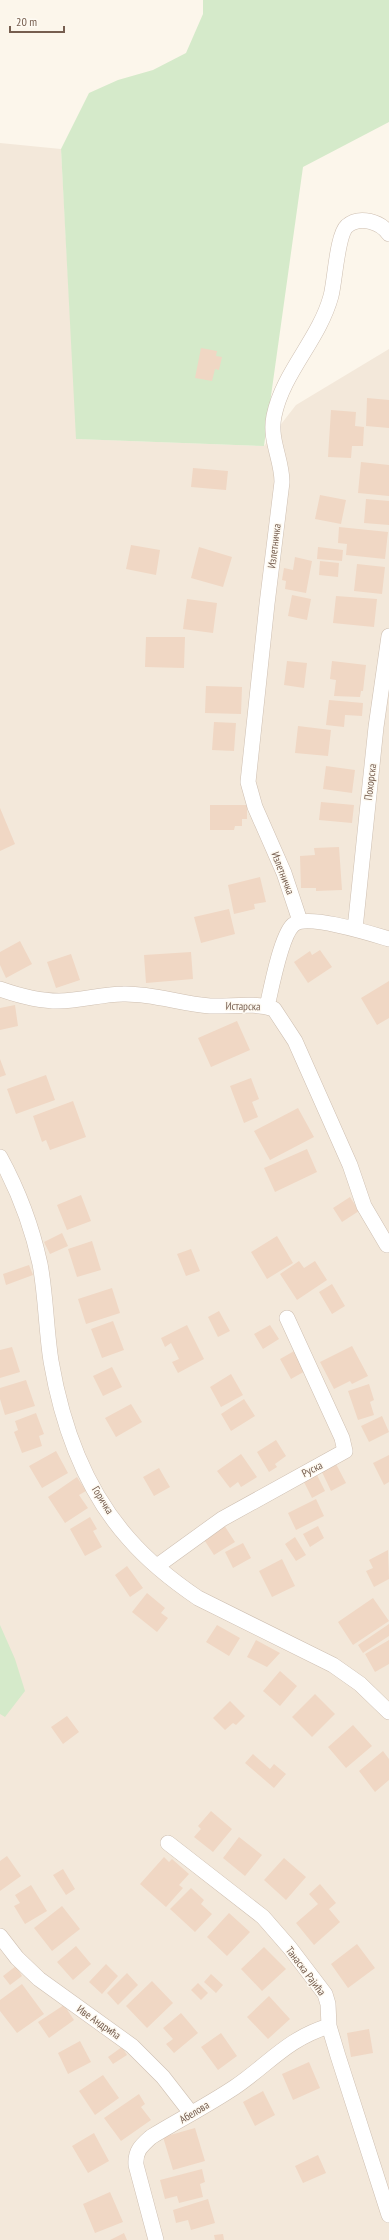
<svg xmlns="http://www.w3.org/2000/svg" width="389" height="2240" viewBox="0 0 389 2240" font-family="'PT Sans Narrow',sans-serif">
<rect width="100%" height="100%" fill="#fcf6eb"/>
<path fill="#f3e8da" d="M 0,143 L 61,149 L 77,439 L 264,446 L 296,405 L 389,349 L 389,2240 L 0,2240 Z"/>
<path fill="#d5eaca" d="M 203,0 L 389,0 L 389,122 L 303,167 L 264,446 L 76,439 L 61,149 L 89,93 L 118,80 L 153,70 L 186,53 L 203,14 Z
M 0,1625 L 15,1659 L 25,1691 L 5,1717 L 0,1714 Z"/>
<path fill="#f0d7c4" d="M 201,348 L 217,351 L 216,356 L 222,357 L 219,370 L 215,369 L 212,381 L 195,378 Z
M 367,398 L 389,400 L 389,428 L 366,426 Z
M 331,410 L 356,412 L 355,426 L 364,427 L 363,446 L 352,446 L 351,458 L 328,457 Z
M 361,462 L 389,465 L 389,496 L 358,493 Z
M 193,468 L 228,471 L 226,490 L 191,487 Z
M 320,495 L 346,500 L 341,524 L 315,519 Z
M 366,499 L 389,501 L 389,525 L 364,523 Z
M 339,527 L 388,532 L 385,559 L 346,555 L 347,544 L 338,543 Z
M 131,545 L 160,550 L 156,575 L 126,569 Z
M 199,547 L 232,557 L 223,587 L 191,578 Z
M 318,547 L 343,550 L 342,561 L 317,559 Z
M 295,557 L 312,561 L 306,593 L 285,589 L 286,581 L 282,580 L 284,568 L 293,570 Z
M 320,561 L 339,563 L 338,577 L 319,575 Z
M 357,564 L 385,567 L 382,594 L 354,591 Z
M 292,595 L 311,599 L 307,620 L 288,616 Z
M 336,596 L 377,599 L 374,627 L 333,623 Z
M 187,599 L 217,603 L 213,633 L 183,629 Z
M 146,637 L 185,637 L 184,668 L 145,667 Z
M 287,661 L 307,663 L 304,688 L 284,685 Z
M 332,661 L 366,665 L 363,691 L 361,691 L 360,697 L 334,696 L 336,680 L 330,679 Z
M 206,686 L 242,687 L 241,714 L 205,713 Z
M 329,700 L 363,703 L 362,716 L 345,715 L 344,727 L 326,725 Z
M 214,722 L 236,723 L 234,751 L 212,750 Z
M 298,726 L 331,730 L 328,756 L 295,753 Z
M 326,766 L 355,770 L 352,793 L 323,789 Z
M 321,802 L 354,805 L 352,823 L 319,820 Z
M 210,805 L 247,805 L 247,819 L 242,819 L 242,826 L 235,826 L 234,830 L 210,830 Z
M 0,808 L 15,844 L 0,851 Z
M 339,847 L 342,890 L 316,891 L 316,888 L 301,888 L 300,856 L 315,855 L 314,848 Z
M 260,877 L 266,902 L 254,904 L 255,909 L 234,914 L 228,885 Z
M 229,909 L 235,934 L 201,943 L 194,917 Z
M 20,941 L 32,964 L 6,978 L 0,965 L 0,952 Z
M 320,950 L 332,967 L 308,983 L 294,962 L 310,951 L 312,955 Z
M 191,952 L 193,979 L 146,983 L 144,955 Z
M 71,954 L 80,980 L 56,988 L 47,962 Z
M 389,981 L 389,1018 L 377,1025 L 361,998 Z
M 15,1005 L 18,1026 L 0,1030 L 0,1008 Z
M 237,1021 L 250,1050 L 211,1067 L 198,1038 Z
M 0,1059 L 6,1075 L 0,1077 Z
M 46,1075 L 55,1100 L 16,1114 L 7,1089 Z
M 251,1078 L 259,1099 L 252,1102 L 258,1117 L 244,1123 L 230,1086 Z
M 73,1101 L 86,1137 L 50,1150 L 46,1140 L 42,1142 L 33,1116 Z
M 298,1108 L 314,1137 L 270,1160 L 254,1131 Z
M 307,1149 L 317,1172 L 275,1192 L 264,1168 Z
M 81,1195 L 91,1221 L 67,1230 L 57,1205 Z
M 350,1197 L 359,1211 L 342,1222 L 333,1208 Z
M 62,1233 L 68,1246 L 50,1254 L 44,1242 Z
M 277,1236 L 293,1263 L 267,1279 L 251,1252 Z
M 92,1241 L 101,1270 L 77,1277 L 68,1249 Z
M 191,1249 L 200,1271 L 186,1276 L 177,1254 Z
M 299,1261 L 304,1268 L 315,1261 L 327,1280 L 297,1300 L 280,1274 Z
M 29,1265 L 33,1275 L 6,1285 L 3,1274 Z
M 332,1284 L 345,1306 L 332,1314 L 319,1292 Z
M 112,1288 L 120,1313 L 86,1324 L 78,1299 Z
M 219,1311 L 230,1331 L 218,1337 L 208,1317 Z
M 113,1321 L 124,1350 L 102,1358 L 91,1329 Z
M 187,1325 L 204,1359 L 178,1373 L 172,1362 L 179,1359 L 171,1343 L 165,1347 L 161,1338 Z
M 270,1325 L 279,1339 L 263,1349 L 254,1334 Z
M 352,1346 L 368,1376 L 352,1384 L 350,1381 L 334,1389 L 320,1362 Z
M 12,1347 L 20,1372 L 0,1378 L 0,1350 Z
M 296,1350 L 307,1370 L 291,1379 L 280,1359 Z
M 112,1367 L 122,1387 L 103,1396 L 93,1376 Z
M 231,1374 L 243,1395 L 221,1407 L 210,1387 Z
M 26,1380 L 35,1406 L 5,1415 L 0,1399 L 0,1388 Z
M 369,1384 L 374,1400 L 370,1402 L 374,1415 L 358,1420 L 348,1391 Z
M 244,1399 L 255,1416 L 231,1431 L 221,1414 Z
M 131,1404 L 142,1422 L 116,1437 L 105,1418 Z
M 36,1413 L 44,1434 L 39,1436 L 42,1446 L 22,1453 L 14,1432 L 18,1430 L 15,1421 Z
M 382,1416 L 389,1432 L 369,1442 L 361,1426 Z
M 276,1440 L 286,1456 L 275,1464 L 277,1467 L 269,1472 L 257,1452 Z
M 56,1451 L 68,1473 L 42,1488 L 29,1466 Z
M 241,1454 L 257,1477 L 241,1487 L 238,1482 L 230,1488 L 217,1471 Z
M 389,1455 L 389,1482 L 384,1485 L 373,1463 Z
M 336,1464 L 346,1483 L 331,1491 L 322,1472 Z
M 159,1468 L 170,1487 L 154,1496 L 143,1477 Z
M 316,1473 L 325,1491 L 312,1498 L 303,1480 Z
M 77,1477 L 86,1491 L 79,1495 L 88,1508 L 65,1523 L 48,1497 Z
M 316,1499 L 324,1516 L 296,1530 L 288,1513 Z
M 90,1517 L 97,1529 L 93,1531 L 102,1547 L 85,1556 L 70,1529 Z
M 224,1525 L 235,1542 L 214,1555 L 203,1538 Z
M 318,1526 L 324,1538 L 310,1547 L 303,1534 Z
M 295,1537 L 306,1555 L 296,1561 L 285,1544 Z
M 243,1543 L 251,1558 L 233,1568 L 225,1552 Z
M 388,1550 L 389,1579 L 374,1587 L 366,1571 L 373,1568 L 369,1560 Z
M 282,1559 L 295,1586 L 272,1597 L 259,1571 Z
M 127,1566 L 143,1588 L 130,1597 L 115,1575 Z
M 147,1593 L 165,1608 L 161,1613 L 168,1618 L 157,1632 L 132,1612 Z
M 373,1598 L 389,1621 L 353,1645 L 338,1622 Z
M 389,1624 L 389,1636 L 363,1653 L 358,1645 Z
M 217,1625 L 240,1638 L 229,1656 L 206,1642 Z
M 256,1640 L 280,1653 L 267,1667 L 247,1657 Z
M 389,1640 L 389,1664 L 375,1672 L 365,1654 Z
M 280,1671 L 297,1686 L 280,1706 L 263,1691 Z
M 315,1694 L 335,1714 L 312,1737 L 292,1717 Z
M 230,1701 L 245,1716 L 236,1725 L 233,1723 L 225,1730 L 213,1718 Z
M 67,1716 L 79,1732 L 63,1744 L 51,1727 Z
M 353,1725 L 372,1746 L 346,1768 L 328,1747 Z
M 383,1751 L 389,1759 L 389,1780 L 375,1792 L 359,1771 Z
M 253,1754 L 270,1769 L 274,1764 L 286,1774 L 274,1788 L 245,1763 Z
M 211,1811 L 232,1829 L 213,1852 L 194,1837 L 201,1829 L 198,1826 Z
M 239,1837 L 262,1855 L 245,1876 L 223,1858 Z
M 7,1856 L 21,1876 L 0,1891 L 0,1861 Z
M 164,1857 L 169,1862 L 172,1859 L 189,1874 L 179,1885 L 183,1888 L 166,1907 L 140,1884 Z
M 284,1858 L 306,1877 L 286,1900 L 264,1880 Z
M 63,1869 L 75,1889 L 66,1895 L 53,1875 Z
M 320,1884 L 336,1903 L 329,1909 L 340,1922 L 314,1945 L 296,1923 L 318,1904 L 309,1894 Z
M 31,1885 L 47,1911 L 25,1924 L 14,1906 L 20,1903 L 15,1895 Z
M 191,1888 L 204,1900 L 201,1904 L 212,1914 L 195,1932 L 170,1909 Z
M 62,1906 L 80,1929 L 52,1951 L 34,1928 Z
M 229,1913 L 250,1932 L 227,1956 L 207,1937 Z
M 357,1944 L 375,1968 L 348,1988 L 331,1964 Z
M 76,1946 L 91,1964 L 73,1980 L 57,1962 Z
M 264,1947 L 286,1969 L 262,1991 L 241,1969 Z
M 106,1964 L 118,1976 L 102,1994 L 89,1982 Z
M 16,1966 L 22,1976 L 10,1985 L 3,1976 Z
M 127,1973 L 138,1985 L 118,2005 L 107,1993 Z
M 211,1974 L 223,1985 L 216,1993 L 204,1982 Z
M 152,1981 L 173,2003 L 147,2028 L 126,2006 Z
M 198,1983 L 208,1993 L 201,2000 L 191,1990 Z
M 22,1984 L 44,2014 L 17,2033 L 0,2011 L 0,2000 Z
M 269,1996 L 290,2019 L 268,2039 L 247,2017 Z
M 64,2005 L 74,2020 L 49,2038 L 38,2022 Z
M 181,2013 L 198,2033 L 174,2053 L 166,2044 L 173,2039 L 163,2028 Z
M 369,2029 L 373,2053 L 351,2057 L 347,2033 Z
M 221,2033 L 237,2056 L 218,2070 L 201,2047 Z
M 80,2041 L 91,2062 L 68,2074 L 58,2053 Z
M 122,2047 L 127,2055 L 113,2064 L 108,2057 Z
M 309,2062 L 320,2088 L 293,2100 L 282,2074 Z
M 103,2075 L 119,2098 L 95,2115 L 79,2091 Z
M 263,2091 L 275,2115 L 255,2126 L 243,2102 Z
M 139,2094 L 145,2104 L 141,2107 L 151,2120 L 121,2141 L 104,2118 Z
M 195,2128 L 205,2161 L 173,2170 L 163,2137 Z
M 94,2133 L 109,2161 L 88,2173 L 72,2146 Z
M 318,2155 L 326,2173 L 303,2183 L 295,2166 Z
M 202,2169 L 205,2182 L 200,2184 L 203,2197 L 179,2203 L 177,2196 L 165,2199 L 160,2180 Z
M 110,2192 L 123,2222 L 95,2233 L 83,2204 Z
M 208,2199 L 215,2223 L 191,2230 L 188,2220 L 176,2223 L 173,2210 Z
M 124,2233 L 127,2240 L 110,2240 Z
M 223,2234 L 224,2240 L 215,2240 L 214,2235 Z"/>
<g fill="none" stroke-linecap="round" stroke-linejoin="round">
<defs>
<path id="minor" d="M 300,921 L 284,873 L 255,807 L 248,782 L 267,604 L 282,482 C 282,459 269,440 274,416 C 283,372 319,340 331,296 C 335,281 337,235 347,226 C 360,215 381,222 389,234
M 355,929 L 376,727 L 389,636
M 0,989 C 20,996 38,1001 59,1001 C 81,1001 102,994 123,994 C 152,993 181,1004 210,1006 C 231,1007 254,1002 274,1009 L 295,1041 L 350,1165 L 364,1206 L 387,1245
M 267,1007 C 271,989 281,936 293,925 C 306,913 372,934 389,939
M 0,1157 C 18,1190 32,1227 40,1264 C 46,1296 46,1329 51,1361 C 62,1425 85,1490 129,1539 C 149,1562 173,1581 198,1598 L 333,1665 L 360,1684 L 389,1712
M 157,1566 L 222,1519 L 345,1451 L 342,1438 L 287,1318
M 168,1843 L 263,1917 L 290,1948 L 325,1994 L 328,2004 L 329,2026 L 338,2056 L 389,2215
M 0,1936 L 17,1958 L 39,1979 L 132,2046 L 163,2077 L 191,2113
M 156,2240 L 136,2165 C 135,2151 141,2146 151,2137 C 179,2120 208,2105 235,2087 C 270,2063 287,2039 329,2026"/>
</defs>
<use href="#minor" stroke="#cebfb1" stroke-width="16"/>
<use href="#minor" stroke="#fff" stroke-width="15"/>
</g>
<g text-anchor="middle" stroke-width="3" stroke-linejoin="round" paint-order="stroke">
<g font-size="11" fill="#765e4f" stroke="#fefaf2">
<text transform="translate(274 546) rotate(-83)" y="4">Излетничка</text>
<text transform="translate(370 782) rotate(-83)" y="4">Похорска</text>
<text transform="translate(283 873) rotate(69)" y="4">Излетничка</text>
<text transform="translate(243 1006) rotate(1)" y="4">Истарска</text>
<text transform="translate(312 1469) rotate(-27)" y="4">Руска</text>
<text transform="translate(103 1500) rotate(58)" y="4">Горичка</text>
<text transform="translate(306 1971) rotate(53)" y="4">Танаска Рајића</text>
<text transform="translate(99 2022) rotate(35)" y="4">Иве Андрића</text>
<text transform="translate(194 2112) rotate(-31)" y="4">Абелова</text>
</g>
</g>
<path d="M10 26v6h54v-6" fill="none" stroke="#765e4f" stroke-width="2"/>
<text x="16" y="26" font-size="12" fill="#765e4f" stroke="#fefaf2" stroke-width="3" paint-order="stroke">20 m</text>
</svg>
